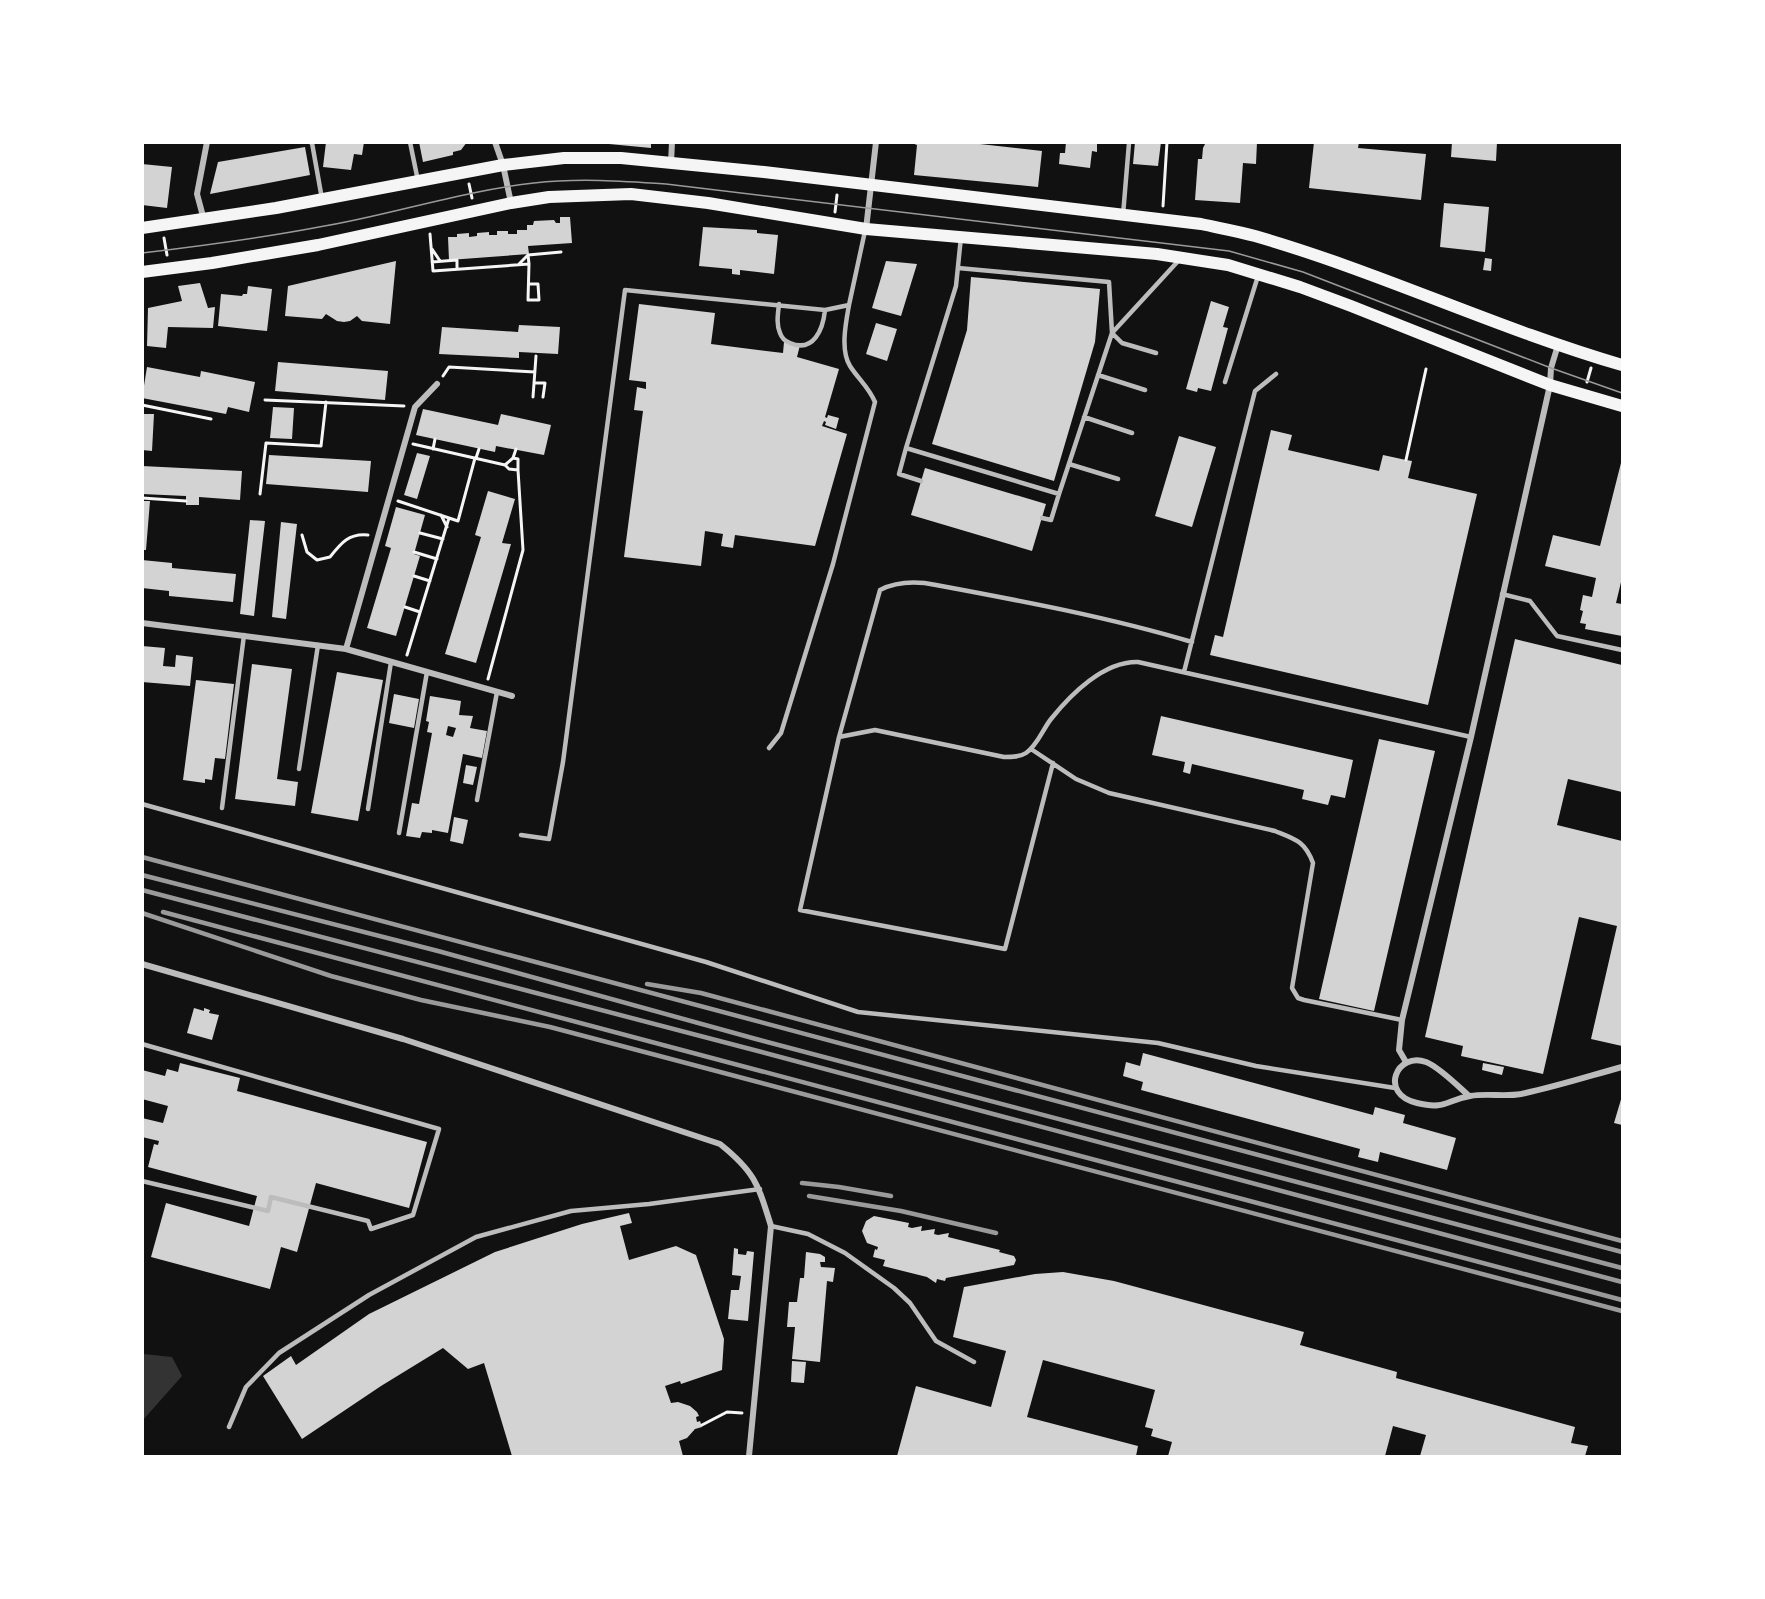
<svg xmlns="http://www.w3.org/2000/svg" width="1765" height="1599" viewBox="0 0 1765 1599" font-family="'Public Sans',sans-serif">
<rect width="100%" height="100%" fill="#111"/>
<path fill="#333" d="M 143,1354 L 172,1357 L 182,1376 L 143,1420 Z"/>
<path fill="#d3d3d3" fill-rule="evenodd" d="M 326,142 L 364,142 L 362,155 L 354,154 L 351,170 L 323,167 Z
M 419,142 L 467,142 L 461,150 L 453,152 L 453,155 L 423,162 Z
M 609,142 L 651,142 L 651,148 L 609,144 Z
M 909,142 L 962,142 L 1042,151 L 1038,187 L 914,175 L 917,145 Z
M 1066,142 L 1097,142 L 1097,152 L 1092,151 L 1090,168 L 1059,164 L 1060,153 L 1065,153 Z
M 1135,142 L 1161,142 L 1158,166 L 1133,164 Z
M 1206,142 L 1257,142 L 1256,164 L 1243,163 L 1240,203 L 1195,200 L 1198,159 L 1202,159 L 1203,148 Z
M 1314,142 L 1359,142 L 1358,148 L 1426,154 L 1421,200 L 1309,188 Z
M 1452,142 L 1497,142 L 1496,161 L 1451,157 Z
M 305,147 L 310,175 L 210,194 L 218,162 Z
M 142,164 L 172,167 L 167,208 L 142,205 Z
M 1444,203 L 1489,207 L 1485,252 L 1440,247 Z
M 560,217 L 570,217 L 572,243 L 528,246 L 529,254 L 449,260 L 448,237 L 457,237 L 457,234 L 469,233 L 469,237 L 477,236 L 477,233 L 489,232 L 489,235 L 497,235 L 497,231 L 508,231 L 508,234 L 517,234 L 517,230 L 527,230 L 527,225 L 533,225 L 534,221 L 554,220 L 556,223 L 560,223 Z
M 703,227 L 757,230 L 757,233 L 778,235 L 774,274 L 740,270 L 740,275 L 732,274 L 732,269 L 699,266 Z
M 1485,258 L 1492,259 L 1491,271 L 1483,270 Z
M 396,261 L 390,324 L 362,321 L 357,316 L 350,321 L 344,322 L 337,321 L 326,314 L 322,319 L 285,316 L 288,286 Z
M 886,261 L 917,264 L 901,316 L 872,308 Z
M 971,277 L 1100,289 L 1095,342 L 1054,481 L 932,444 L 967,330 Z
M 200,283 L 208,308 L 215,307 L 213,328 L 168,327 L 166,348 L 147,346 L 148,308 L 182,301 L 178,286 Z
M 248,286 L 272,289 L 267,331 L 218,326 L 221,294 L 242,296 L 243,294 L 247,294 Z
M 1211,301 L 1229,307 L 1223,327 L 1228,328 L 1211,391 L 1198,388 L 1197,392 L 1186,389 Z
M 639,304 L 715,313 L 711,344 L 783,353 L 784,342 L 800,345 L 797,357 L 839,369 L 825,417 L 827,418 L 828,415 L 839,418 L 836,429 L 825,425 L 826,422 L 824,421 L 822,426 L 847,434 L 815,546 L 735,535 L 733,548 L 721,546 L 723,534 L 705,531 L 701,566 L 624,557 L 643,411 L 634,410 L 637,387 L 646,389 L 646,382 L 629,380 Z
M 876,323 L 897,329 L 887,361 L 866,354 Z
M 519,325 L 560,327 L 558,354 L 519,352 L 519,358 L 439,354 L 442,327 L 518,332 Z
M 278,362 L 388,371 L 385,400 L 275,391 Z
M 147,367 L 200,377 L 201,371 L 255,382 L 249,412 L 228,407 L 226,414 L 142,398 Z
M 273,407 L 294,408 L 292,439 L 270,438 Z
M 423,409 L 498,425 L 501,414 L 551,425 L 544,455 L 496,446 L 495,452 L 416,435 Z
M 142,414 L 154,414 L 152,451 L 142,450 Z
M 1271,430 L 1292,435 L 1288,450 L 1379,471 L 1383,455 L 1406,460 L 1412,461 L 1408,478 L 1477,494 L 1428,705 L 1210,655 L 1215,635 L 1223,637 Z
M 1179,436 L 1216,447 L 1192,527 L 1155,516 Z
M 417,453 L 430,456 L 417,499 L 404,495 Z
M 269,455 L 371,461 L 368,492 L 266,484 Z
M 1622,459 L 1622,578 L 1616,603 L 1622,604 L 1622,636 L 1585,629 L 1586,624 L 1580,623 L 1583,611 L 1580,610 L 1583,595 L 1592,597 L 1596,578 L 1545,566 L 1553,535 L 1600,546 Z
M 142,466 L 242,471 L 240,500 L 199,497 L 199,505 L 186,505 L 186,496 L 142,494 Z
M 925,468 L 1046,504 L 1032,551 L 911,515 Z
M 488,491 L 515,499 L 502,543 L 511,544 L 476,663 L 445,654 L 481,537 L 475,535 Z
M 142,501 L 150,501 L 146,550 L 142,550 Z
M 396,507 L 425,515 L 414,554 L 420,556 L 396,636 L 367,628 L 391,548 L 385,546 Z
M 250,520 L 265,521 L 254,616 L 240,614 Z
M 281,522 L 297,524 L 286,619 L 272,617 Z
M 142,560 L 172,563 L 172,568 L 236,574 L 233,602 L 169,596 L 169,591 L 142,588 Z
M 1515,639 L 1622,665 L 1622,792 L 1568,779 L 1557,825 L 1622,841 L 1622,1046 L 1591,1039 L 1617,926 L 1579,917 L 1543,1074 L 1461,1056 L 1463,1046 L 1425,1037 Z
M 142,646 L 165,648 L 163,666 L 175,667 L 176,655 L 193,657 L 190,686 L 142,682 Z
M 252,664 L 292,669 L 277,779 L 298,782 L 295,806 L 235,799 Z
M 337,672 L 383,680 L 358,821 L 311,813 Z
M 196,680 L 234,684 L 225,759 L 215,758 L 212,780 L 205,779 L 205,783 L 183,780 Z
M 394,694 L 419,699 L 414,728 L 389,723 Z
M 430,696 L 461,701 L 459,715 L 473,716 L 470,728 L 487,731 L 482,758 L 463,754 L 448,833 L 432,830 L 432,833 L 422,832 L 420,838 L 406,836 L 412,803 L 419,804 L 432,733 L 427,732 L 429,722 L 426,721 ZM 448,726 L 456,728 L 453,737 L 446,735 Z
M 1161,716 L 1353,760 L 1345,798 L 1331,795 L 1328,805 L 1302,799 L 1304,790 L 1192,764 L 1190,774 L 1183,772 L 1185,762 L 1152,755 Z
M 1379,739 L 1435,751 L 1374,1011 L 1319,999 Z
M 466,765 L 477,767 L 473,785 L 463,783 Z
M 454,817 L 468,820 L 463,844 L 450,841 Z
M 194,1008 L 204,1011 L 204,1008 L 210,1010 L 209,1013 L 219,1015 L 212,1040 L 187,1033 Z
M 1143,1053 L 1373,1115 L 1375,1107 L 1405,1115 L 1403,1123 L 1456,1138 L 1447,1170 L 1380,1152 L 1378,1162 L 1358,1157 L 1360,1149 L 1141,1090 L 1143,1082 L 1123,1076 L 1126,1062 L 1140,1066 Z
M 180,1063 L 240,1078 L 237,1091 L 427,1142 L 409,1208 L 316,1183 L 297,1252 L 281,1247 L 270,1289 L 151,1257 L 166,1203 L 249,1226 L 257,1196 L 148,1167 L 154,1144 L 158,1145 L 159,1141 L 142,1137 L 142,1118 L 163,1123 L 168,1106 L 142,1099 L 142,1070 L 165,1076 L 167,1069 L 178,1072 Z
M 1483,1063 L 1504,1067 L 1502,1075 L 1482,1070 Z
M 1622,1096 L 1622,1125 L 1614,1123 Z
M 629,1213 L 632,1223 L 620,1226 L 629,1260 L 676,1246 L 696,1255 L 724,1339 L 722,1370 L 681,1384 L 680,1381 L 665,1386 L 671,1403 L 678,1402 L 690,1406 L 697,1412 L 699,1416 L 696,1417 L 697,1422 L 700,1421 L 702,1427 L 695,1429 L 687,1438 L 679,1441 L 683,1456 L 512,1456 L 484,1363 L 468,1369 L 443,1348 L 381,1386 L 302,1439 L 263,1376 L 291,1356 L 296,1365 L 369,1314 L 495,1252 L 582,1224 Z
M 874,1216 L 909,1223 L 908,1227 L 912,1228 L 922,1226 L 921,1231 L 935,1229 L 934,1234 L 938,1235 L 949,1233 L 948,1237 L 1000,1250 L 999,1252 L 1014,1256 L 1016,1260 L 1014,1265 L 946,1278 L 945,1281 L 937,1279 L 936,1283 L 927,1277 L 883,1266 L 885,1260 L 873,1257 L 875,1249 L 877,1250 L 878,1247 L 867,1243 L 862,1231 L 866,1221 Z
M 734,1248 L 738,1249 L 738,1254 L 746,1255 L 747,1251 L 754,1252 L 748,1321 L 728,1319 L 731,1290 L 739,1290 L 741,1276 L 732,1275 Z
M 806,1252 L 820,1254 L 825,1257 L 825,1262 L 820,1262 L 821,1267 L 835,1268 L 833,1282 L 827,1281 L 820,1362 L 792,1359 L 795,1327 L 787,1327 L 789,1302 L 797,1302 L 800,1278 L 804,1278 Z
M 1063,1272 L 1114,1281 L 1304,1332 L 1300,1345 L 1397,1372 L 1396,1378 L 1575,1427 L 1571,1443 L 1588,1446 L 1585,1456 L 1420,1456 L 1426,1435 L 1393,1426 L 1385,1456 L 1168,1456 L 1172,1442 L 1151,1436 L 1153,1429 L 1145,1427 L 1155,1390 L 1043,1360 L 1027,1417 L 1138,1446 L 1136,1456 L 897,1456 L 916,1386 L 991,1407 L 1006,1351 L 953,1337 L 964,1287 L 1035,1274 Z
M 792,1361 L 806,1362 L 804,1383 L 791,1382 Z"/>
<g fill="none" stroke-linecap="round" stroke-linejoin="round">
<path stroke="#f5f5f5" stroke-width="3" d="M 469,184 L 472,198
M 1163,206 L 1167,142
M 835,212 L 837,195
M 430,234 L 433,271 L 529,264 L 528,255 L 561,252
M 164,238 L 167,255
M 432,249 L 440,261
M 432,262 L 457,260 L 457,269
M 519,264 L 528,255
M 529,284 L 538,284 L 539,300 L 528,300 L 529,264
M 443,376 L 449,367 L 535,372
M 1587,382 L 1591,368
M 534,383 L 545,383 L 543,397
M 533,397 L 536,356
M 265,400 L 404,406
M 142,405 L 211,419
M 413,444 L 505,465 L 513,458 L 518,459 L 518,470 L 509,469 L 505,465
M 433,449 L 435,439
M 476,458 L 479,449
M 513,458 L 516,449
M 1406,460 L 1426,369
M 260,494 L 266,443 L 321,446 L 326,402
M 142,498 L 186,501
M 398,501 L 449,518 L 407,655
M 441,515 L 447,527
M 449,518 L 458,521 L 475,458
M 420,533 L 443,539
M 302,535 L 307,552 L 317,560 L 330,557 C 341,543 349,533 368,535
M 414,552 L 437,559
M 414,576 L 430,581
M 405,607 L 420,612
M 488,679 L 523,550 L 518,470
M 702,1425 L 727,1412 L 742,1413"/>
<path stroke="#bcbcbc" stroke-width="4.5" d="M 310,142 L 312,143 L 322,199
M 410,142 L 418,181
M 1123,215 L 1129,143
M 961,237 L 956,286 L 906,448 L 1059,494 L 1112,333 L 1180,259
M 958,268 L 1109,282 L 1112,333 L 1122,343 L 1156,353
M 779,304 C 778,314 776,324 780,333 C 782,339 785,341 790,343 C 814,353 823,329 825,310
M 1098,375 L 1145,390
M 1225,382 L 1258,276
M 1084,417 L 1132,433
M 906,448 L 899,474 L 921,481
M 1069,464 L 1118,479
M 1042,518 L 1051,520 L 1059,494
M 1502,594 L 1530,601 L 1557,636 L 1622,650
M 1184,672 L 1255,391 L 1276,374
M 839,737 L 875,730 L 1004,757 C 1012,757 1020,757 1026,753 C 1037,746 1043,729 1051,719 C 1071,694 1104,661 1138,662 L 1471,737
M 769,748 L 781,733 L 833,564 L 875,402 C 868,386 859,380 850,366 C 840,350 846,322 849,305
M 1031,749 L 1076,779 L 1109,793 L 1275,831 C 1295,839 1305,841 1313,863 L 1292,988 L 1298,998 L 1304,1000 L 1402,1020
M 1053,763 L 1005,949 L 800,910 L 839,737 L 880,590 C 898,581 916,581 936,585 C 1022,601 1108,617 1192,642
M 299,769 L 318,645
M 477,800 L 497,692
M 142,804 L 706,962 L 858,1012 L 1158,1043 L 1256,1066 L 1395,1088
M 222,808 L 244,635
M 368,809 L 391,662
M 399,833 L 427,672
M 521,835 L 549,839 L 563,762 L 625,290 L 825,310 L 849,305 L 865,231
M 142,1044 L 439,1129 L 413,1215 L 371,1229 L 368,1221 L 271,1197 L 268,1211 L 142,1181
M 771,1226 L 808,1234 L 845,1253 L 894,1288 L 910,1303 L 936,1341 L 974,1362
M 229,1427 L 246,1387 L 279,1353 L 369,1295 L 476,1237 L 571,1211 L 649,1204 L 760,1189"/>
<path stroke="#bcbcbc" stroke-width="6" d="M 495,142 L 503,165 L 511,203
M 671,163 L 672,142
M 204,220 L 197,194 L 207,142
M 866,229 L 876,142
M 142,623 L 346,649 L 512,696
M 346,649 L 415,407 L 437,384
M 142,964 L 403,1039 L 720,1144 C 755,1172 758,1184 771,1226 L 749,1456
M 1406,1062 L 1399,1050 L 1402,1020 L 1471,737 L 1550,385 L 1551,368 L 1558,345
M 1469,1096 C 1458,1086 1439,1067 1426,1062 C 1397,1051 1378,1094 1417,1103 C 1446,1110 1446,1100 1470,1096 C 1487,1093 1504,1097 1521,1094 C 1555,1087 1589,1076 1622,1067"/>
<path stroke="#f5f5f5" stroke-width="12" d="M 142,228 L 276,208 L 503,165 L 564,158 L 621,158 L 764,172 L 1201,224 C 1219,228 1237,231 1255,236 C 1380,272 1498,329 1622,365
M 142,272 L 212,263 L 318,245 L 511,203 L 549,197 L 631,194 L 708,203 L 866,229 L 1157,254 L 1228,265 L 1300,287 L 1351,306 L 1550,385 L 1622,406"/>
<path stroke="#9a9a9a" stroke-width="1.5" d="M 142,253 C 201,246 261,238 319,227 C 391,215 461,191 534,183 C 578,178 622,181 666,184 L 1229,251 L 1303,272 L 1551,368 L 1622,393"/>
<path stroke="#9a9a9a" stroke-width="4.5" d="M 142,857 L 1622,1252
M 142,875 L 438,951 L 756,1039 L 1622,1268
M 142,890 L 754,1050 L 1622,1282
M 163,912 L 1622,1300
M 142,913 L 331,976 L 421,1000 L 550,1027 L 1622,1311
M 647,984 L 701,993 L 1622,1241
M 802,1183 L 839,1187 L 891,1196
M 809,1196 L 901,1211 L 996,1233"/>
</g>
<rect width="1765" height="1599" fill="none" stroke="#ffffff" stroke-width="288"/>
</svg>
